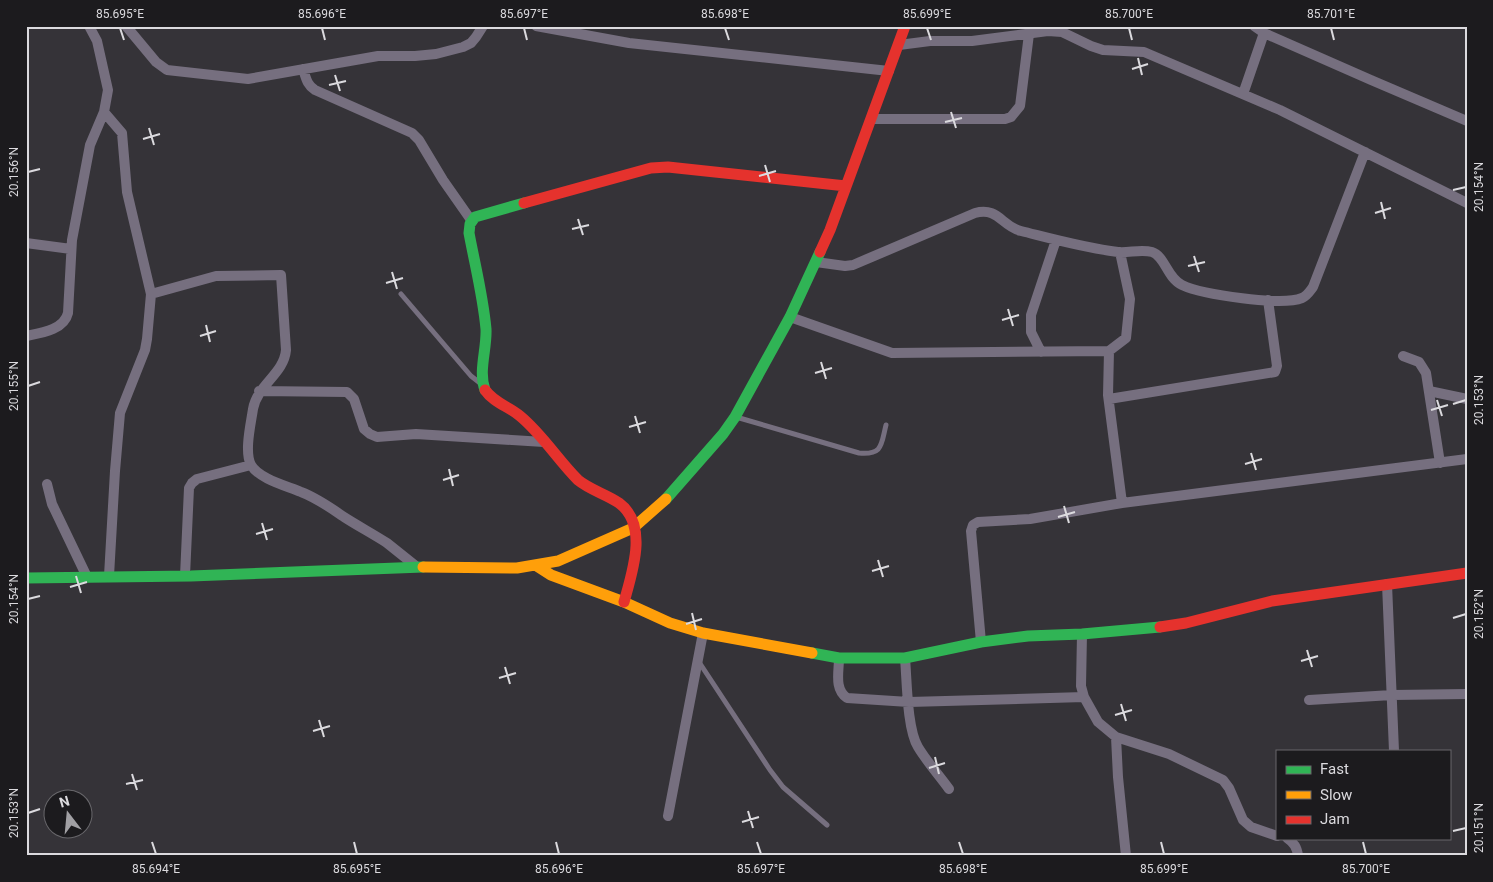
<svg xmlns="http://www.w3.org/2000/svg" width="1493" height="882" viewBox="0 0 1493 882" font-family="Roboto,sans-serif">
<rect width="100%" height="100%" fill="#353338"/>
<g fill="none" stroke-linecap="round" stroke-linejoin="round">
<path stroke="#766f7f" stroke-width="5" d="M 401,294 L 471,376 L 480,383
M 736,417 L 859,453 C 883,455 881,445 886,425
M 699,662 L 770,770 L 783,787 L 827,825"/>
<path stroke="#766f7f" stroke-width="10" d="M 126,26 L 156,62 L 167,70 L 248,79 L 378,56 L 415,56 L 436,54 L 463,47 L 471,43 L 476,37 L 483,26
M 536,26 L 629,43 L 889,71
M 1254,26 L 1264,33 L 1371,80 L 1467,121
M 899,45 L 930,41 L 972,41 L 1048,31 L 1062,32 L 1091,46 L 1103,50 L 1144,52 L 1280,110 L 1467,203
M 303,69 C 306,78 307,85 315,90 L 412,133 L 419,140 L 443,180 L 471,220
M 1243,94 L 1264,33
M 104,112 L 122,133 L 127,192 L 151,294
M 871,119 L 1005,119 L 1011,117 L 1020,106 L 1029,34
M 26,243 L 71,249
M 816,262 L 845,266 L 853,265 L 975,213 C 999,207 1001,226 1021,231 C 1053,239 1085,248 1118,252 C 1129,253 1141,249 1152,252 C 1165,256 1167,278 1182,285 C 1203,295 1282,306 1302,298 C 1307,296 1310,291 1313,287 L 1365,152
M 790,317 L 892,353 L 1109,351
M 26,336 C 41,333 64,330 68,313 L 72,240 L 90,145 L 104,112 L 108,90 L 97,41 L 89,26
M 1041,352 L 1031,332 L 1031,315 L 1056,240
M 1403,356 L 1419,362 L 1426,373 L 1440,463
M 259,391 L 347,392 L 354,399 L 364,429 L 370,434 L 377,437 L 416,434 L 544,442
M 1429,391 L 1467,399
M 1109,399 L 1275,372 L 1277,366 L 1268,300
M 47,484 L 52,504 L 87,577
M 1122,503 L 1467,459
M 109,576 L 115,471 L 120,413 L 145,350 L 147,339 L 151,294 L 216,276 L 281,275 L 286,350 C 284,374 257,385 253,409 C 251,423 244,452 251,465 C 259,479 287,486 301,492 C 317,498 331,508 344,517 C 358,526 373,534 387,543 C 397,551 407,559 417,567
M 185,576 L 189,488 L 192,483 L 197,479 L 251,465
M 1387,584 L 1394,751
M 1082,634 L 1081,686 L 1084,697 L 1098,722 L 1116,737 L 1169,754 L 1223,780 L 1229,788 L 1243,820 L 1251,827 L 1277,836
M 981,642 L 971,531 L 973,525 L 978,522 L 1030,519 L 1122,503 L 1108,395 L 1109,351 L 1126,338 L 1130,299 L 1120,252
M 839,658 C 839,672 834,689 847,698 L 909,702 L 1084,697
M 905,658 C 907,681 907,729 918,747 C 927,762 939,775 949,789
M 1309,700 L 1392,695 L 1467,694
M 1116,737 L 1118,777 L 1126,856
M 668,816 L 703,633
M 1287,838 C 1294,843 1297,847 1298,856"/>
<path stroke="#30b455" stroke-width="11" d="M 485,390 C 478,371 487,349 486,329 C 483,296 475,265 469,233 L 470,224 L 475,217 L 524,203
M 666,499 L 723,434 L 735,417 L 790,317 L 820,252
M 26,578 L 191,576 L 423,567
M 812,653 L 839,658 L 905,658 L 981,642 L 1028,636 L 1082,634 L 1160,627"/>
<path stroke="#ff9f0a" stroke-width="11" d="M 537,566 L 551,575 L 624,602 L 670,623 L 703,633 L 812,653
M 423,567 L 517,568 L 558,561 L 633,528 L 666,499"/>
<path stroke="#e5322d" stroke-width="11" d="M 524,203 L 651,168 L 668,167 L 846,186
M 820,252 L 830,230 L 905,26
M 485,390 C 494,403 508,406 520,416 C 542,434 558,460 578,480 C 590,490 606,494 619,503 C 649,525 632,573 624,602
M 1160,627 L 1186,623 L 1272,601 L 1467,573"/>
</g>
<path fill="none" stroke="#dbdade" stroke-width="2" d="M 120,28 L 124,40M 322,28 L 325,40M 524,28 L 527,40M 725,28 L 729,40M 927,28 L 931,40M 1129,28 L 1132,40M 1331,28 L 1334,40M 1138,58 L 1142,75M 1132,69 L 1148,64M 335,75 L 340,91M 329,85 L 346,81M 951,112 L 956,128M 945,122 L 962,118M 149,128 L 154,145M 143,139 L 160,134M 765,165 L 770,182M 28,172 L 40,169M 759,176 L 776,171M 1453,190 L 1466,187M 1381,202 L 1385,219M 1375,213 L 1391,208M 578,219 L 583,235M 572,229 L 589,225M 1194,256 L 1199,272M 1188,266 L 1205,262M 392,272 L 397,289M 386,283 L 403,278M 1008,309 L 1013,326M 1002,320 L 1019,315M 206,325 L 210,342M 200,336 L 216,331M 821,362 L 826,379M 815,373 L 832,368M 28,386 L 40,382M 1437,400 L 1442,416M 1453,404 L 1466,400M 1431,410 L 1448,405M 635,416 L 640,433M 629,427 L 646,422M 1251,453 L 1256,470M 1245,464 L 1262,459M 449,469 L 453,486M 443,480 L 459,475M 1064,506 L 1069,523M 1058,517 L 1075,512M 262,523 L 267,540M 256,534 L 273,529M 878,560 L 883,577M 872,571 L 889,566M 76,576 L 81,593M 70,587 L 87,582M 28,599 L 40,596M 692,613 L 696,630M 1453,618 L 1466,614M 686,624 L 702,619M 1307,650 L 1312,667M 1301,661 L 1318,656M 505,667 L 510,684M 499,678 L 516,673M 1121,704 L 1126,721M 1115,715 L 1132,710M 319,720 L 324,737M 313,731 L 330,726M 935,757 L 939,774M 929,768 L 945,763M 132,774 L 137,790M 126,784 L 143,780M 748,811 L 753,828M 28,813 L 40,809M 742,822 L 759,817M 1453,831 L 1466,828M 152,842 L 156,854M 354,842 L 357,854M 556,842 L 559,854M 757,842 L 761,854M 959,842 L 963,854M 1161,842 L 1164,854M 1363,842 L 1366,854"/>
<rect width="1493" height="882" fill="none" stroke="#1c1b1e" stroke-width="55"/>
<rect x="1276" y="750" width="175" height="90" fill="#1c1b1e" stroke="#68676b"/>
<rect x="1286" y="766" width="25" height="8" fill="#30b455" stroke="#68676b"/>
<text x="1320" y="774" font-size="15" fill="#dbdade">Fast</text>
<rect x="1286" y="791" width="25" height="8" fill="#ff9f0a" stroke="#68676b"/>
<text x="1320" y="800" font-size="15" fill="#dbdade">Slow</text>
<rect x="1286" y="816" width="25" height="8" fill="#e5322d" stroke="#68676b"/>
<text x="1320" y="824" font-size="15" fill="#dbdade">Jam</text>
<g transform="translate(68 814) rotate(344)"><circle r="24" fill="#1c1b1e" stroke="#68676b"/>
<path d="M0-4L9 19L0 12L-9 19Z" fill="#a1a0a4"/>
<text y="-8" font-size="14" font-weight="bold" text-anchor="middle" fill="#dbdade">N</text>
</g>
<rect x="28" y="28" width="1438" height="826" fill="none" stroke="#dbdade" stroke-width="2"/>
<g font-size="12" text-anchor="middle" fill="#dbdade">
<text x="120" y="18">85.695°E</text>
<text x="322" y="18">85.696°E</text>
<text x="524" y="18">85.697°E</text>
<text x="725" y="18">85.698°E</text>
<text x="927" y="18">85.699°E</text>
<text x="1129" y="18">85.700°E</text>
<text x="1331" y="18">85.701°E</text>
<text transform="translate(14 172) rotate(-90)" y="4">20.156°N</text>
<text transform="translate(1479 187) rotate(-90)" y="4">20.154°N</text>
<text transform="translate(14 386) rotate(-90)" y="4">20.155°N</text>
<text transform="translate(1479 400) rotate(-90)" y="4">20.153°N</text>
<text transform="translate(14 599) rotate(-90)" y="4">20.154°N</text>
<text transform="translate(1479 614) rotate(-90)" y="4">20.152°N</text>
<text transform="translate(14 813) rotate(-90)" y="4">20.153°N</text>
<text transform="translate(1479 828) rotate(-90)" y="4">20.151°N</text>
<text x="156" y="873">85.694°E</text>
<text x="357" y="873">85.695°E</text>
<text x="559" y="873">85.696°E</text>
<text x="761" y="873">85.697°E</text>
<text x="963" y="873">85.698°E</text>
<text x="1164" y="873">85.699°E</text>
<text x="1366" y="873">85.700°E</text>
</g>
</svg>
